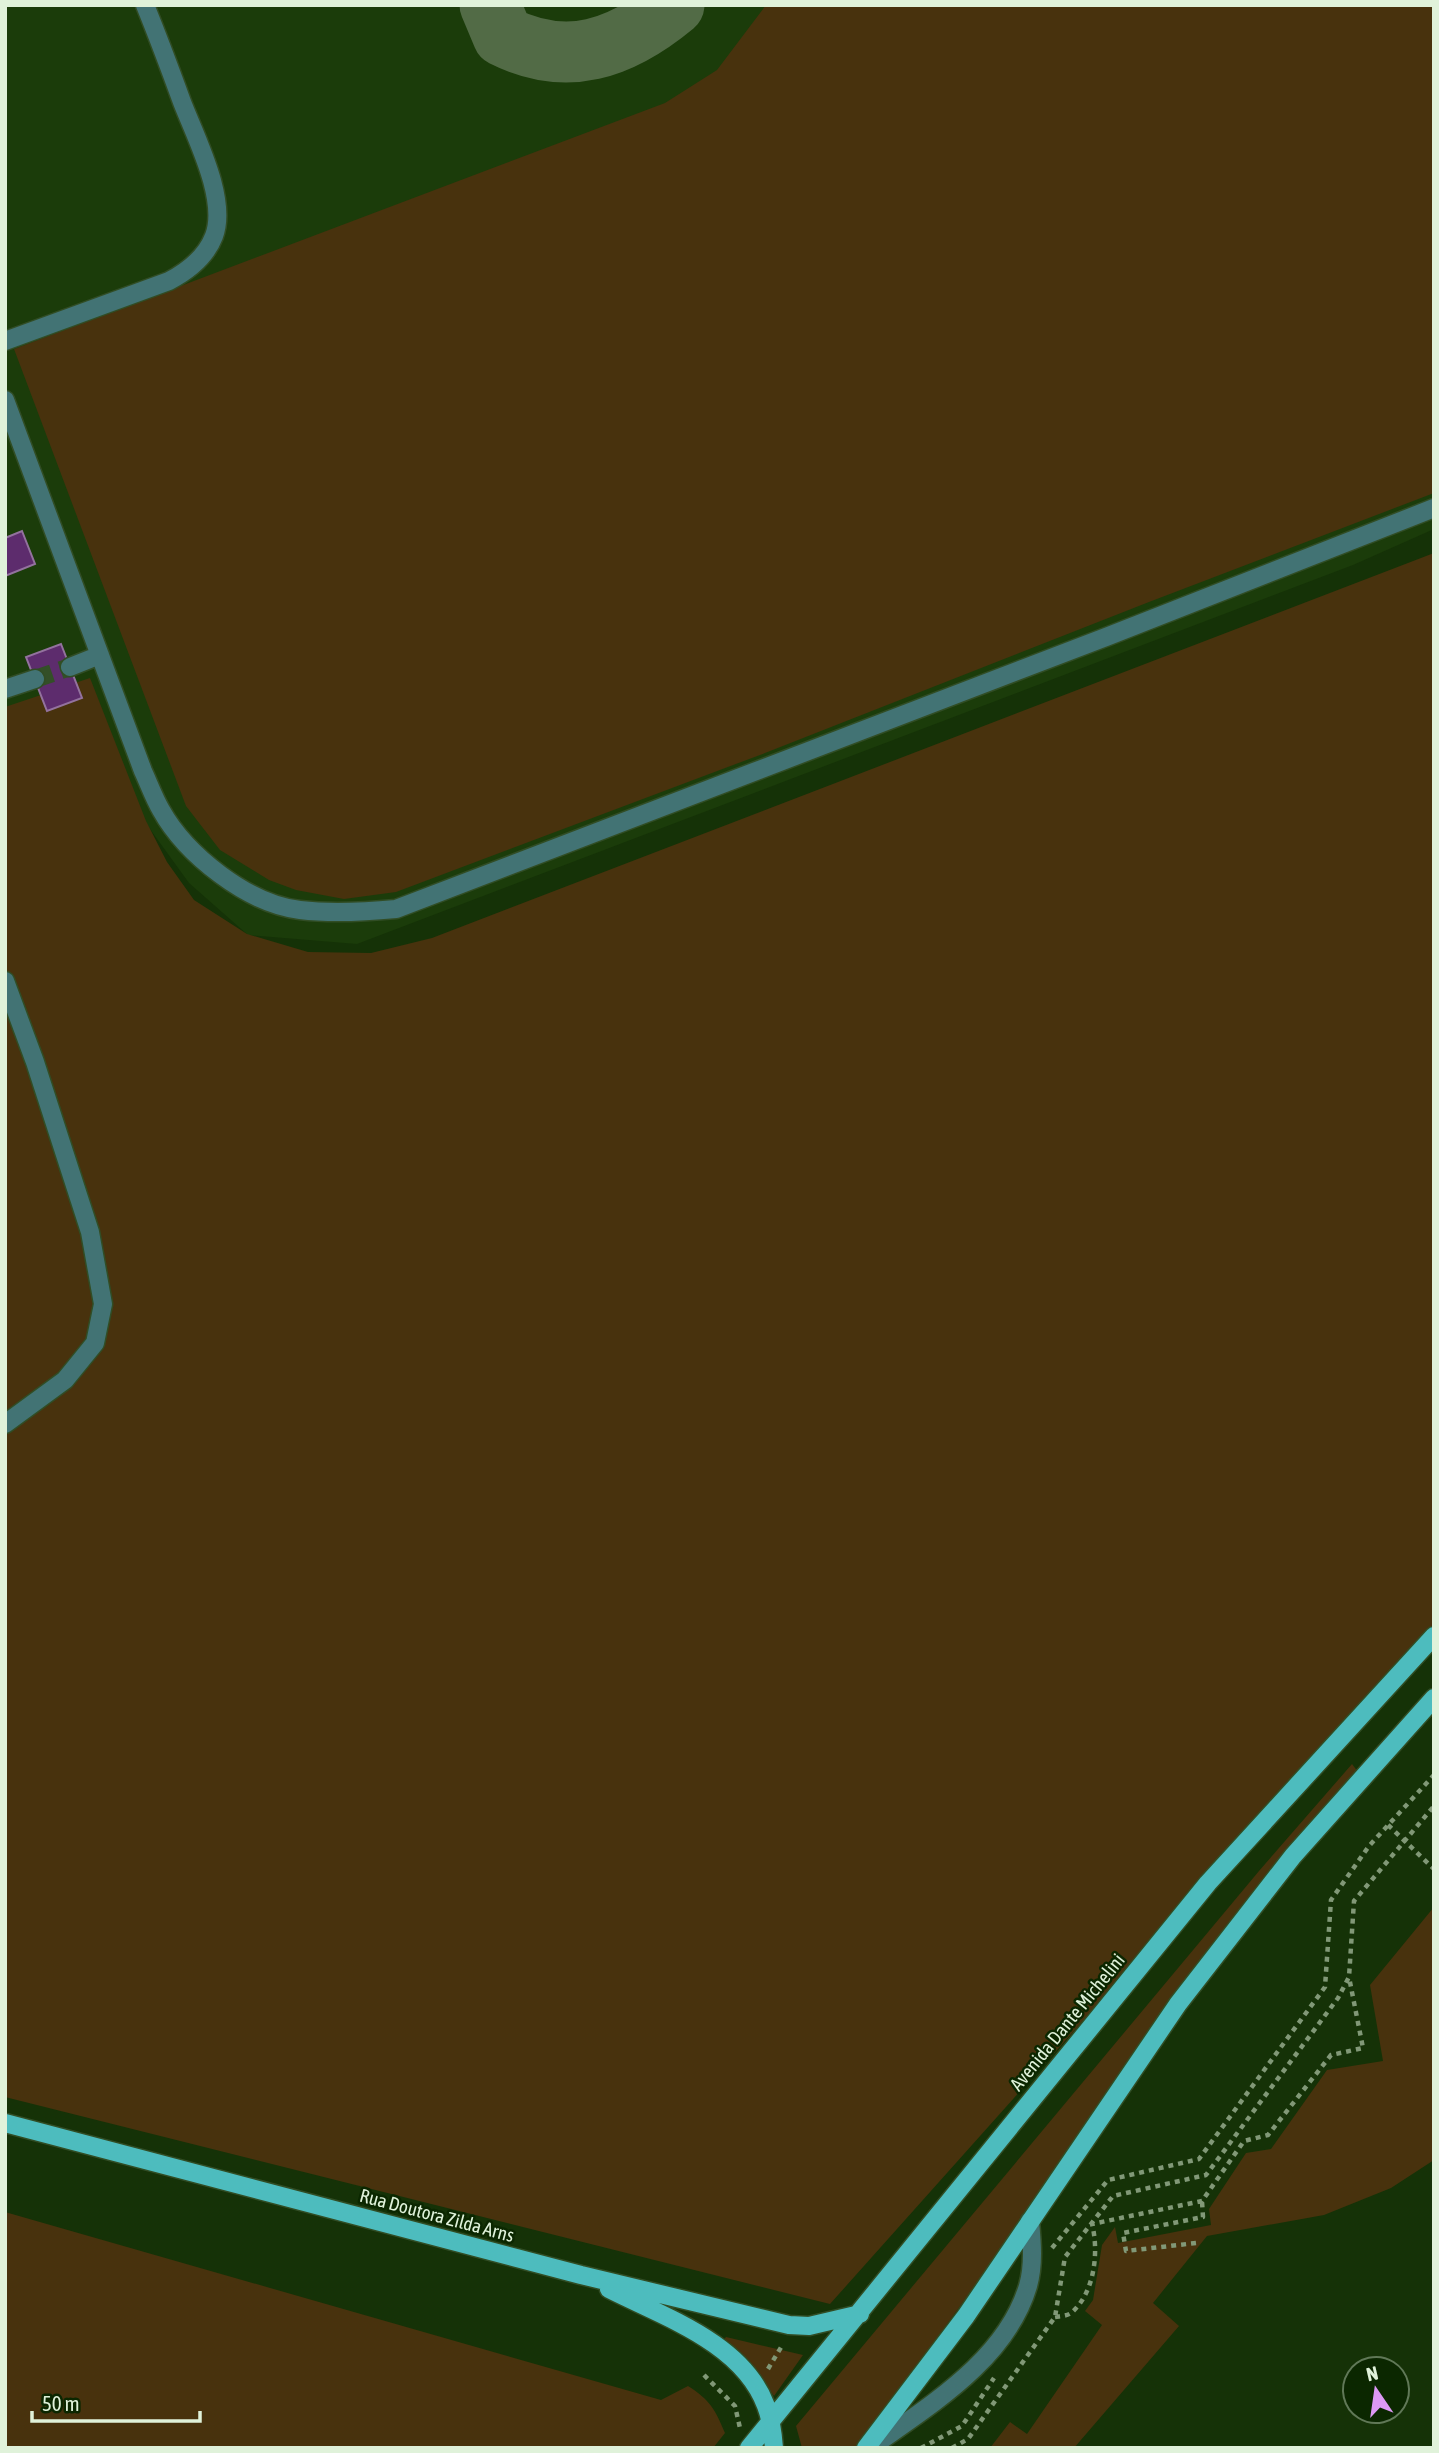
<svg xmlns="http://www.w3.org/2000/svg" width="1439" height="2453" viewBox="0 0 1439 2453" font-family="'Asap Condensed',sans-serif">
<rect width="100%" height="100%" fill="#153207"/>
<path fill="#1b3c0a" d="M 5,5 L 1434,5 L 1434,529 L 1353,565 L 357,944 L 248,935 L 189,883 L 147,825 L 5,742 Z"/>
<path fill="#48320d" d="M 766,5 L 1434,5 L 1434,493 L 1149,602 L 765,753 L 396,892 L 344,899 L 296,890 L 269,880 L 220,850 L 186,806 L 14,349 L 665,103 L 717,70 Z
M 1434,553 L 1434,1628 L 830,2304 L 5,2097 L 5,707 L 41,695 L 47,711 L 81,698 L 75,683 L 90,678 L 146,821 L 167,862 L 194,900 L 247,934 L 308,952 L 371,953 L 432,938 Z
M 1352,1764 L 1358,1772 L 1152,2033 L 966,2298 L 857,2448 L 802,2448 L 796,2426 L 1259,1871 Z
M 1434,1907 L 1434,2160 L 1391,2188 L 1324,2215 L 1207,2236 L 1153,2303 L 1179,2326 L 1074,2448 L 990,2448 L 1010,2422 L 1027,2434 L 1102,2325 L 1085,2311 L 1093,2300 L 1102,2245 L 1115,2227 L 1118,2243 L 1211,2225 L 1209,2209 L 1246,2153 L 1271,2149 L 1327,2070 L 1383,2061 L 1370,1985 Z
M 5,2212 L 661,2400 L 688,2386 C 710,2400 715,2409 725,2433 L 713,2448 L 5,2448 Z
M 726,2337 L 803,2355 L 774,2396 L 746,2359 L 722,2342 Z"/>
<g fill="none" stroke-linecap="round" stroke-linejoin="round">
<path stroke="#526b46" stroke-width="61" d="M 490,5 L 503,36 C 567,68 621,49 674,5"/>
</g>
<path fill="#5d2c6d" stroke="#93729e" stroke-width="2" d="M 22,531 L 35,564 L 5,576 L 5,538 Z
M 61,644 L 82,698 L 47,711 L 26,657 Z"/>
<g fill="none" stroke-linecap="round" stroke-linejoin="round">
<path stroke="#334f27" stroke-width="18" stroke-dasharray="18 9" stroke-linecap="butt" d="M 35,679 L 70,667"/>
<defs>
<path id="minor" d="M 5,341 L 169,281 C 188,271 206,257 214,236 C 228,199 195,136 182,102 C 170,69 158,37 145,5
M 5,400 L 143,771 C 149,784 154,798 161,810 C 186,855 248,904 300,910 C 333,914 364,912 396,909 L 1106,637 L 1434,508
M 70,667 L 100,655
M 5,689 L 35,679
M 5,981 L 35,1062 L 90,1232 L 103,1304 L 95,1343 L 65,1380 L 5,1424
M 870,2448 C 930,2405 1006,2360 1028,2286 C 1034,2265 1032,2242 1030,2221"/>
<path id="major" d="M 5,2123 L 581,2275 L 789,2325 L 809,2326 L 860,2314
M 609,2289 C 664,2317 743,2343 766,2406 C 771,2419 773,2434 774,2448
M 749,2448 L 1208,1883 L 1434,1636
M 866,2448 L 966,2316 L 1178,2004 L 1293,1856 L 1434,1698"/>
</defs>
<use href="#minor" stroke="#314d25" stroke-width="21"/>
<use href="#major" stroke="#314d25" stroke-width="21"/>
<path stroke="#819877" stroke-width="4.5" stroke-dasharray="5 5" stroke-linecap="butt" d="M 1388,1825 L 1434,1869
M 1196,2243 L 1126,2251 L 1123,2233 L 1203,2217 L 1202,2201
M 1052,2248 L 1108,2180 L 1199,2159 L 1325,1987 L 1331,1900 L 1369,1846 L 1434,1775
M 1055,2317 C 1061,2316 1067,2316 1071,2313 C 1095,2293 1099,2251 1092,2224 L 1202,2201 L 1244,2141 L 1268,2135 L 1331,2055 L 1363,2048 L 1349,1977
M 768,2369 L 783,2344
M 704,2375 L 735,2406 L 740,2428
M 921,2448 L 962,2426 L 994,2378
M 952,2448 L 968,2439 L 1055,2317 L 1065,2257 L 1113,2196 L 1206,2175 L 1338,1998 L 1349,1977 L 1354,1901 L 1434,1806"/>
<use href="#minor" stroke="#427374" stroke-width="18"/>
<use href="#major" stroke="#4dbcbe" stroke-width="18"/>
</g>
<g text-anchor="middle" stroke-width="5" stroke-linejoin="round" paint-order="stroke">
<g font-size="19" fill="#e0f2da" stroke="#0b2700">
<text transform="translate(1067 2022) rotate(-51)" y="7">Avenida Dante Michelini</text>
<text transform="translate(437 2215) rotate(15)" y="7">Rua Doutora Zilda Arns</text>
</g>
</g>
<rect width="1439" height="2453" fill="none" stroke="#e0f2da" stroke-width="14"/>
<g transform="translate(1376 2390) rotate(347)"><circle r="33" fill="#0b2700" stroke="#607857" stroke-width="2"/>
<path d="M0-5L12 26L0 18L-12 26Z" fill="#dd99f4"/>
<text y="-10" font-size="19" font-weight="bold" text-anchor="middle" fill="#e0f2da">N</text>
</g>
<path d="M32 2411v10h168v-10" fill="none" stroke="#e0f2da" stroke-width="3.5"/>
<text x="42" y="2411" font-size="21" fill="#e0f2da" stroke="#0b2700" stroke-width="5" paint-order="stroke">50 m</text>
</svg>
